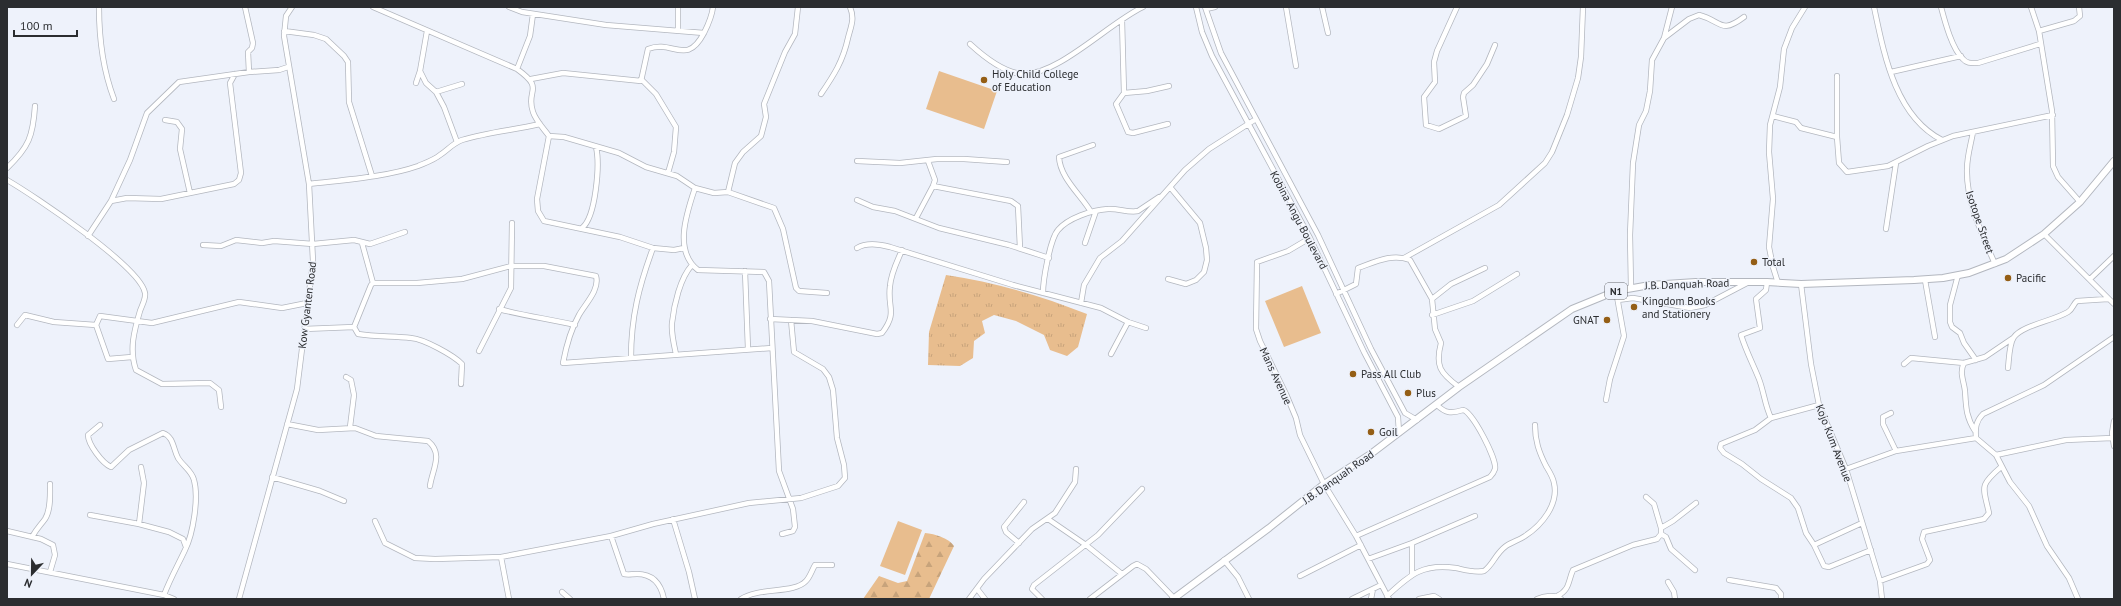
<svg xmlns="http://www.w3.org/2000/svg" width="2121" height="606" viewBox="0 0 2121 606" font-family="'PT Sans',sans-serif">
<defs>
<pattern id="grass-tufts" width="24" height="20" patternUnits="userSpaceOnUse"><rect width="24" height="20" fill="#e8bd8e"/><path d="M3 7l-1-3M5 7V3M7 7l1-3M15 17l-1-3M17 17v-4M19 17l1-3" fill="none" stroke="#c7a37b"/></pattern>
<pattern id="forest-firs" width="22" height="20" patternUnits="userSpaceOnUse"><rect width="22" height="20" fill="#e8bd8e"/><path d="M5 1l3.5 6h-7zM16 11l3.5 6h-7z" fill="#c7a37b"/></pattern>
</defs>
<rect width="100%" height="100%" fill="#eef2fb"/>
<path fill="url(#grass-tufts)" d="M 946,275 C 994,282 1042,296 1087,314 L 1078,347 L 1067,356 L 1050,350 L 1044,335 L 1016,321 L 994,315 L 982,321 L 985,333 L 974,341 L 973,358 L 960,366 L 928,365 L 929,332 Z"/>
<path fill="url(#forest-firs)" d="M 925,533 C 935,534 949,538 954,546 L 929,599 L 863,599 L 879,576 L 898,583 L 907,581 Z"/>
<path fill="#e8bd8e" d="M 939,71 L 997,91 L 984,129 L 926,109 Z
M 1302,286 L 1321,333 L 1284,347 L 1265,301 Z
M 898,521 L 922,530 L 905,575 L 880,566 Z"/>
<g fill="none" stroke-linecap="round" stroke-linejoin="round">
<defs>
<path id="minor" d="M 99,7 C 99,38 103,70 114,99
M 245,7 L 253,43 L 252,48 L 248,52 L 249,72
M 373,7 L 517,69 C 546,90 525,89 533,112 C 536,121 544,129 549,136 L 564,137 L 619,153 L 646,167 L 677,176 L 695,188 C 687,212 673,251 698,270 L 764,272 L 769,281 L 779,471 L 793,509 L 795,527 L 793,531 L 782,534
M 509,7 L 522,12 L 606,25 L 704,33
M 1196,7 L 1202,32 L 1212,56 L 1310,238 L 1364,352 L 1398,417 L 1399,433
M 1205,7 L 1221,53 L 1318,235 L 1371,349 L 1405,413 L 1417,420
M 1286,7 L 1296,66
M 1322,7 L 1328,33
M 1457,7 L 1437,51 L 1434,62 L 1435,82 L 1424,97 L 1426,125 L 1439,129 L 1466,116 L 1463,97 L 1464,93 L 1473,85 L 1487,64 L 1495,45
M 1874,7 C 1884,54 1895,116 1942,140
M 1941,7 C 1945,22 1952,49 1963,59 C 1967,64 1972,63 1978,63 L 2040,44
M 2031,7 L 2039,31 L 2052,111 L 2053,166 L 2058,177 L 2080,202
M 1206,9 L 1215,7
M 1122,20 L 1124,93 L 1147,91 L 1169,86
M 678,30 L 678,7
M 284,31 L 314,35 L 326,39 L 344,56 L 348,62 L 349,102 L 372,176
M 2039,31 L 2074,21 L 2080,16 L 2079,7
M 1664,38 L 1672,7
M 970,44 C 983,56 1004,73 1023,74 C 1059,75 1110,22 1143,7
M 517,69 L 530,36 L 533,14
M 420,71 L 426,83 L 436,92 L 444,107 L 457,142
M 1891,72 L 1961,56
M 1837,76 L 1837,137 L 1839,163 L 1847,172 L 1888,166 L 1928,146 L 1953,136 L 2053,115
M 531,79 L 563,73 L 641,81 L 648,49 C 673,39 686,67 704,33 C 708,25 712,16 713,7
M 641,79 L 656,94 L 676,127 L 674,152 L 668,173
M 416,83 L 420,71 L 427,31
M 436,92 L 462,84
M 1124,93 L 1116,104 L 1128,132 L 1133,133 L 1168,124
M 821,94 C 834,75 843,61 848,38 C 851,26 855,19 850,7
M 1773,116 L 1796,122 L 1801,128 L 1837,137
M 165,120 L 177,122 L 182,129 L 180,149 L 190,193
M 1973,132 C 1971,144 1967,156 1967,169 C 1966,202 1982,234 1995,264
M 549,136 L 537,199 L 538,211 L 544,221 L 620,237 L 653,248 L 674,250 L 684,248
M 857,161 L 900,163 L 937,159 L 964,159 L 1007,162
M 7,168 C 29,147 33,136 35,106
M 7,180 C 33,195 141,267 145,293 C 146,299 142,305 140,311 C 134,331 129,350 136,370 L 162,384 L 210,383 L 219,390 L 221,407
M 309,184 C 342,180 387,177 418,166 C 425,163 434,160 440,155 C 448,150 453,143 462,140 C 488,132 514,130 540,124
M 933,186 L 1011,201 L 1018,206 L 1020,248
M 695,188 L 714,193 L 728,192 L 735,163 L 743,152 L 761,136 L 766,117 L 764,104 L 785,52 L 795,34 L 798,7
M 728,192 L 774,208 L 783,229 L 796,288 L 799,291 L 827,293
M 857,200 L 873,207 L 895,211 L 939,228 L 1009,245 L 1049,258
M 111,201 L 130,160 L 147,113 L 179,82 L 249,72 L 279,70 L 288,67
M 1091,212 C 1081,195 1060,178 1059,157 L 1093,145
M 916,218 L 933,186 L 935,180 L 928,161
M 582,228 C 596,217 600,164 596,147
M 1886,229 L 1896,163
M 2044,234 L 2114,304
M 88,236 L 111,201 L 127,198 L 161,199 L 234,184 L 239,180 L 241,173 L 230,83 L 235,74
M 1310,238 L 1288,251 L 1257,262 L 1256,329 L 1260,341 L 1286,394 L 1296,418 L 1300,435 L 1324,484 L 1356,536 L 1389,599
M 362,243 L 373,283
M 1085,243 L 1096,211
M 203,245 L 221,246 L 236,240 L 262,243 L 274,241 L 313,244 L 354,240 L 370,244 L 405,232
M 857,248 C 867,242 879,244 890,247 L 1013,285 L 1101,308 L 1128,322 L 1146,328
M 1404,258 L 1499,205 L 1545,163 L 1552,152 L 1567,115 L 1578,78 L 1581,57 L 1583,7
M 745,271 L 748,349
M 1958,275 L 1950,305 L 1950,322 L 1952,327 L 1960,333 L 1964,343 L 1976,360
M 1168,279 L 1186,284 L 1196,280 L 1204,272 L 1207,260 L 1206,248 L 1200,223 L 1170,187
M 2090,279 L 2114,256
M 1925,280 L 1935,337
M 1767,282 L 1766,290 L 1756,299 L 1760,328 L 1741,335 C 1746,351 1753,364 1759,379 C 1764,392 1765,406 1771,418 L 1819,405
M 1778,283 L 1773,267 L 1769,247 L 1773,199 L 1769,152 L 1770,125 L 1780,87 L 1784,49 L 1792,28 L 1805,7
M 1801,284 L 1811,364 L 1819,405 L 1846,469 L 1880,581 L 1882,599
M 1631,287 L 1630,235 L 1633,163 L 1639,125 L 1646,111 L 1650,91 L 1652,60 L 1664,38 L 1689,19 L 1699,15 C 1722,21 1720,35 1744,17
M 1043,293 C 1043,280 1050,239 1058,230 C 1068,218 1092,210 1108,209 C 1118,208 1128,213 1138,211 L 1159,197
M 1336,294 L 1356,284 L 1358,268 C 1375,262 1392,253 1410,260 L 1432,299 L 1435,329 L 1441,343 C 1435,366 1440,373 1459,387
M 1432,299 L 1451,284 L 1485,268
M 1618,300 L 1633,298 L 1690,308 L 1705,305 L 1747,283
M 1081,303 L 1084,285 L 1100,258 L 1122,241 L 1185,170 L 1209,149 L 1256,119
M 499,309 C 524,316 550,319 575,325
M 1432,315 L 1473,301 L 1517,274
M 770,319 L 812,321 L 877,334 L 882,333 C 898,312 887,308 890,286 C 891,273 897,262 902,250
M 17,325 L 25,315 L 54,322 L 96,325 L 108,359 L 132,357
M 96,325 L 100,316 L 152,323 L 239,302 L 282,308 L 307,303
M 304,329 L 354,327
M 479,351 L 511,288 L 512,223
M 676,354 C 674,345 671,333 672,323 C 674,305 680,278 692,265
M 1111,354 L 1128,322
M 631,358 C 631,317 639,286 653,248
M 1964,363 C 1959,373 1964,381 1965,391 C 1966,407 1966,417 1975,431
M 1904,364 L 1911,358 L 1964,363 L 1985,357 L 2013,338
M 2008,368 C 2009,360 2009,344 2014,337 C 2023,325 2053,321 2068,312 C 2073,309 2073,304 2077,301 L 2108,299
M 346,377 L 351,380 L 354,395 L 350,427
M 461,384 L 462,364 C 453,355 424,339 411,338 C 393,336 376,337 358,334 L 354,327 L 371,285 L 373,283 L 417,283 L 462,279 L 511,266 L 544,266 L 596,276 C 600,290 585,304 579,315 C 571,329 566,347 563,363 L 772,348
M 1606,400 L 1610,379 L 1624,336 L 1616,291
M 1891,413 L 1883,417 L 1883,424 L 1896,451
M 1771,418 L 1755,430 L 1721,444 L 1720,448 L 1724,453 L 1742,464 L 1761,479 L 1791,498 L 1798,508 L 1806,533 L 1814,545
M 2114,421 L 2112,433 L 2114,446
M 287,424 L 318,430 L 355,428 L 376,436 L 428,441 C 444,454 432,470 430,486
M 100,425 L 88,435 C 88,444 102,463 111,467 L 129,450 L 163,433 C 174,437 173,449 178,458 C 183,466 192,471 194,480 C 199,498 193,534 185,550 C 178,565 170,579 164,595
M 2112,438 L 2066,440 L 1996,455 L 1976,438 C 1975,428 1976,421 1983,414 L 2044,385 L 2114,337
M 1996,455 L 2010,482 L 2029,506 L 2047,546 L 2069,578 L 2078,599
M 1846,469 L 1896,451 L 1976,438
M 272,477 L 320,491 L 344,501
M 1646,497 L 1654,504 L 1661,528
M 90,515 L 139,524 L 169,532 L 183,539 L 186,547
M 673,519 L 689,572 L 695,599
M 1048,519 L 1086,545 L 1122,574
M 375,521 L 385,543 L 415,558 L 435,559 L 501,557 L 611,536 L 653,524 L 749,503 L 801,498 L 838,486 L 845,478 L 844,465 L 837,438 L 833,390 L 829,377 L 823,369 L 794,352 L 791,320
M 1862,523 L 1814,545 L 1824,566 L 1829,567 L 1871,550
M 139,524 L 144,483 L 141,467
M 7,531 L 41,539 L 53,545 L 55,555 L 50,572
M 1661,534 L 1666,537 L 1671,549 L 1695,570
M 611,536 L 624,574 C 628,575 632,574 637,574 C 653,574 661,584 664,599
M 1356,536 L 1490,477 C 1492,475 1494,472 1495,469 C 1497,459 1472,411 1463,410 C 1451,414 1445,413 1437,405
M 32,537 C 37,528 40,526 45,519 C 51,510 50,494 50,484
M 1019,543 L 1006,532 L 1004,527 L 1024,502
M 501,557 L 509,599
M 1368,559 L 1412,543
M 1224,560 L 1238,577 L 1249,599
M 7,564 L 164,595 L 174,599
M 1412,574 L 1412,543 L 1475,516
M 1300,576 L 1361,545
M 1729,580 L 1776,588 L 1781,594 L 1781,599
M 1880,581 L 1927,564 L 1930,560 L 1922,539 L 1924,532 L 1984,519 L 1989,513 C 1983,486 1979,486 2001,467
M 1668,582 L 1674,592 L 1675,599
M 978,590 L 985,599
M 562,592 L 570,599
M 1387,596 C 1410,575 1422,563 1456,568 C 1465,570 1475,573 1484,571 C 1493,565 1495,554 1506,546 C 1512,542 1519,540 1525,536 C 1542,525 1559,504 1554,483 C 1553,477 1549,471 1546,466 C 1539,452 1535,441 1535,425
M 1557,596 C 1570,590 1568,581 1573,570 L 1633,545 L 1657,539 L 1661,534 L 1661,528 L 1673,521 L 1696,503
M 239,599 L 297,389 L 313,261 L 309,184 L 284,36 L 286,16 L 292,7
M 741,599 C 759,587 794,594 806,581 C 810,577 812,570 815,565 L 832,565
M 969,599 L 984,579 L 1032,529 L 1055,513 L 1075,482 L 1076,469
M 1042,599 L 1032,589 L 1034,585 L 1098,535 L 1142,489
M 1090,599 L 1133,566 L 1137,564 L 1146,569 L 1174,598
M 1352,599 L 1381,585
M 1371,599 L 1373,589
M 1419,599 L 1434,596 L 1439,599
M 1537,599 C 1544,596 1555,594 1561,599"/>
<path id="highway" d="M 1173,599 L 1269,528 L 1324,484 L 1372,453 L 1459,387 L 1572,309 L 1616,291 L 1650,285 L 1696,282 L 1767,282 L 1801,284 L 1914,280 L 1943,278 L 1969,273 L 2006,259 L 2044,234 L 2080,202 L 2114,161"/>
</defs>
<use href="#minor" stroke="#b3b7bf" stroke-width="6"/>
<use href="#highway" stroke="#b3b7bf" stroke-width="8"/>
<use href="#minor" stroke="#fff" stroke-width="4.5"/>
<use href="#highway" stroke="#fff" stroke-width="6"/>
</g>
<g fill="#945e15" stroke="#eef2fb" stroke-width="1.5">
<circle cx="984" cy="80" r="4"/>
<circle cx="1754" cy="262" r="4"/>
<circle cx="2008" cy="278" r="4"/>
<circle cx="1634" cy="307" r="4"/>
<circle cx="1607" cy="320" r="4"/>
<circle cx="1353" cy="374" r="4"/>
<circle cx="1408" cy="393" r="4"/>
<circle cx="1371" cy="432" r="4"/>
</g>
<g text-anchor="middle" stroke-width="3" stroke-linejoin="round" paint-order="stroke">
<rect fill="#eef2fb" stroke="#66686d" stroke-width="1" x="1605" y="283" width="22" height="16" rx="3"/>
<g font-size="10" font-weight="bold" fill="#2b2d30">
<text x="1616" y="295">N1</text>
</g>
<g font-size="11" fill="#2b2d30" stroke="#eef2fb" text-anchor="start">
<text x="992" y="78">Holy Child College<tspan x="992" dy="13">of Education</tspan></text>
<text x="1762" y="266">Total</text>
<text x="2016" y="282">Pacific</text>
<text x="1642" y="305">Kingdom Books<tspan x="1642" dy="13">and Stationery</tspan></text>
<text x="1599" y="324" text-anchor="end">GNAT</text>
<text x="1361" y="378">Pass All Club</text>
<text x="1416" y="397">Plus</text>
<text x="1379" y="436">Goil</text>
</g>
<g font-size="11" fill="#2b2d30" stroke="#eef2fb">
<text transform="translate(1299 220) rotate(62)" y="4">Kobina Angu Boulevard</text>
<text transform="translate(1980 222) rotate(71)" y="4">Isotope Street</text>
<text transform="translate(1687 284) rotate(-2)" y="4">J.B. Danquah Road</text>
<text transform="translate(307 305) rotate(-83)" y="4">Kow Gyanten Road</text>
<text transform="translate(1276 376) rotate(65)" y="4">Mans Avenue</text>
<text transform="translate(1834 443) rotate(69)" y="4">Kojo Kum Avenue</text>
<text transform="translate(1338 477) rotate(-35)" y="4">J.B. Danquah Road</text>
</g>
</g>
<rect width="2121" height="606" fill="none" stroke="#2b2d30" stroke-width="16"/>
<g transform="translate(32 574) rotate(202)" stroke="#eef2fb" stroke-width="3" paint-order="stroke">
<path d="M0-3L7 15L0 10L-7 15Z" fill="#2b2d30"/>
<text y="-6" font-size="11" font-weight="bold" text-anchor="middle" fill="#2b2d30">N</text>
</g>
<path d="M14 30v6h63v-6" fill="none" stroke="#2b2d30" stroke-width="2"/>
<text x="20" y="30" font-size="12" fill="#2b2d30" stroke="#eef2fb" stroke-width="3" paint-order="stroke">100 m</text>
</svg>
